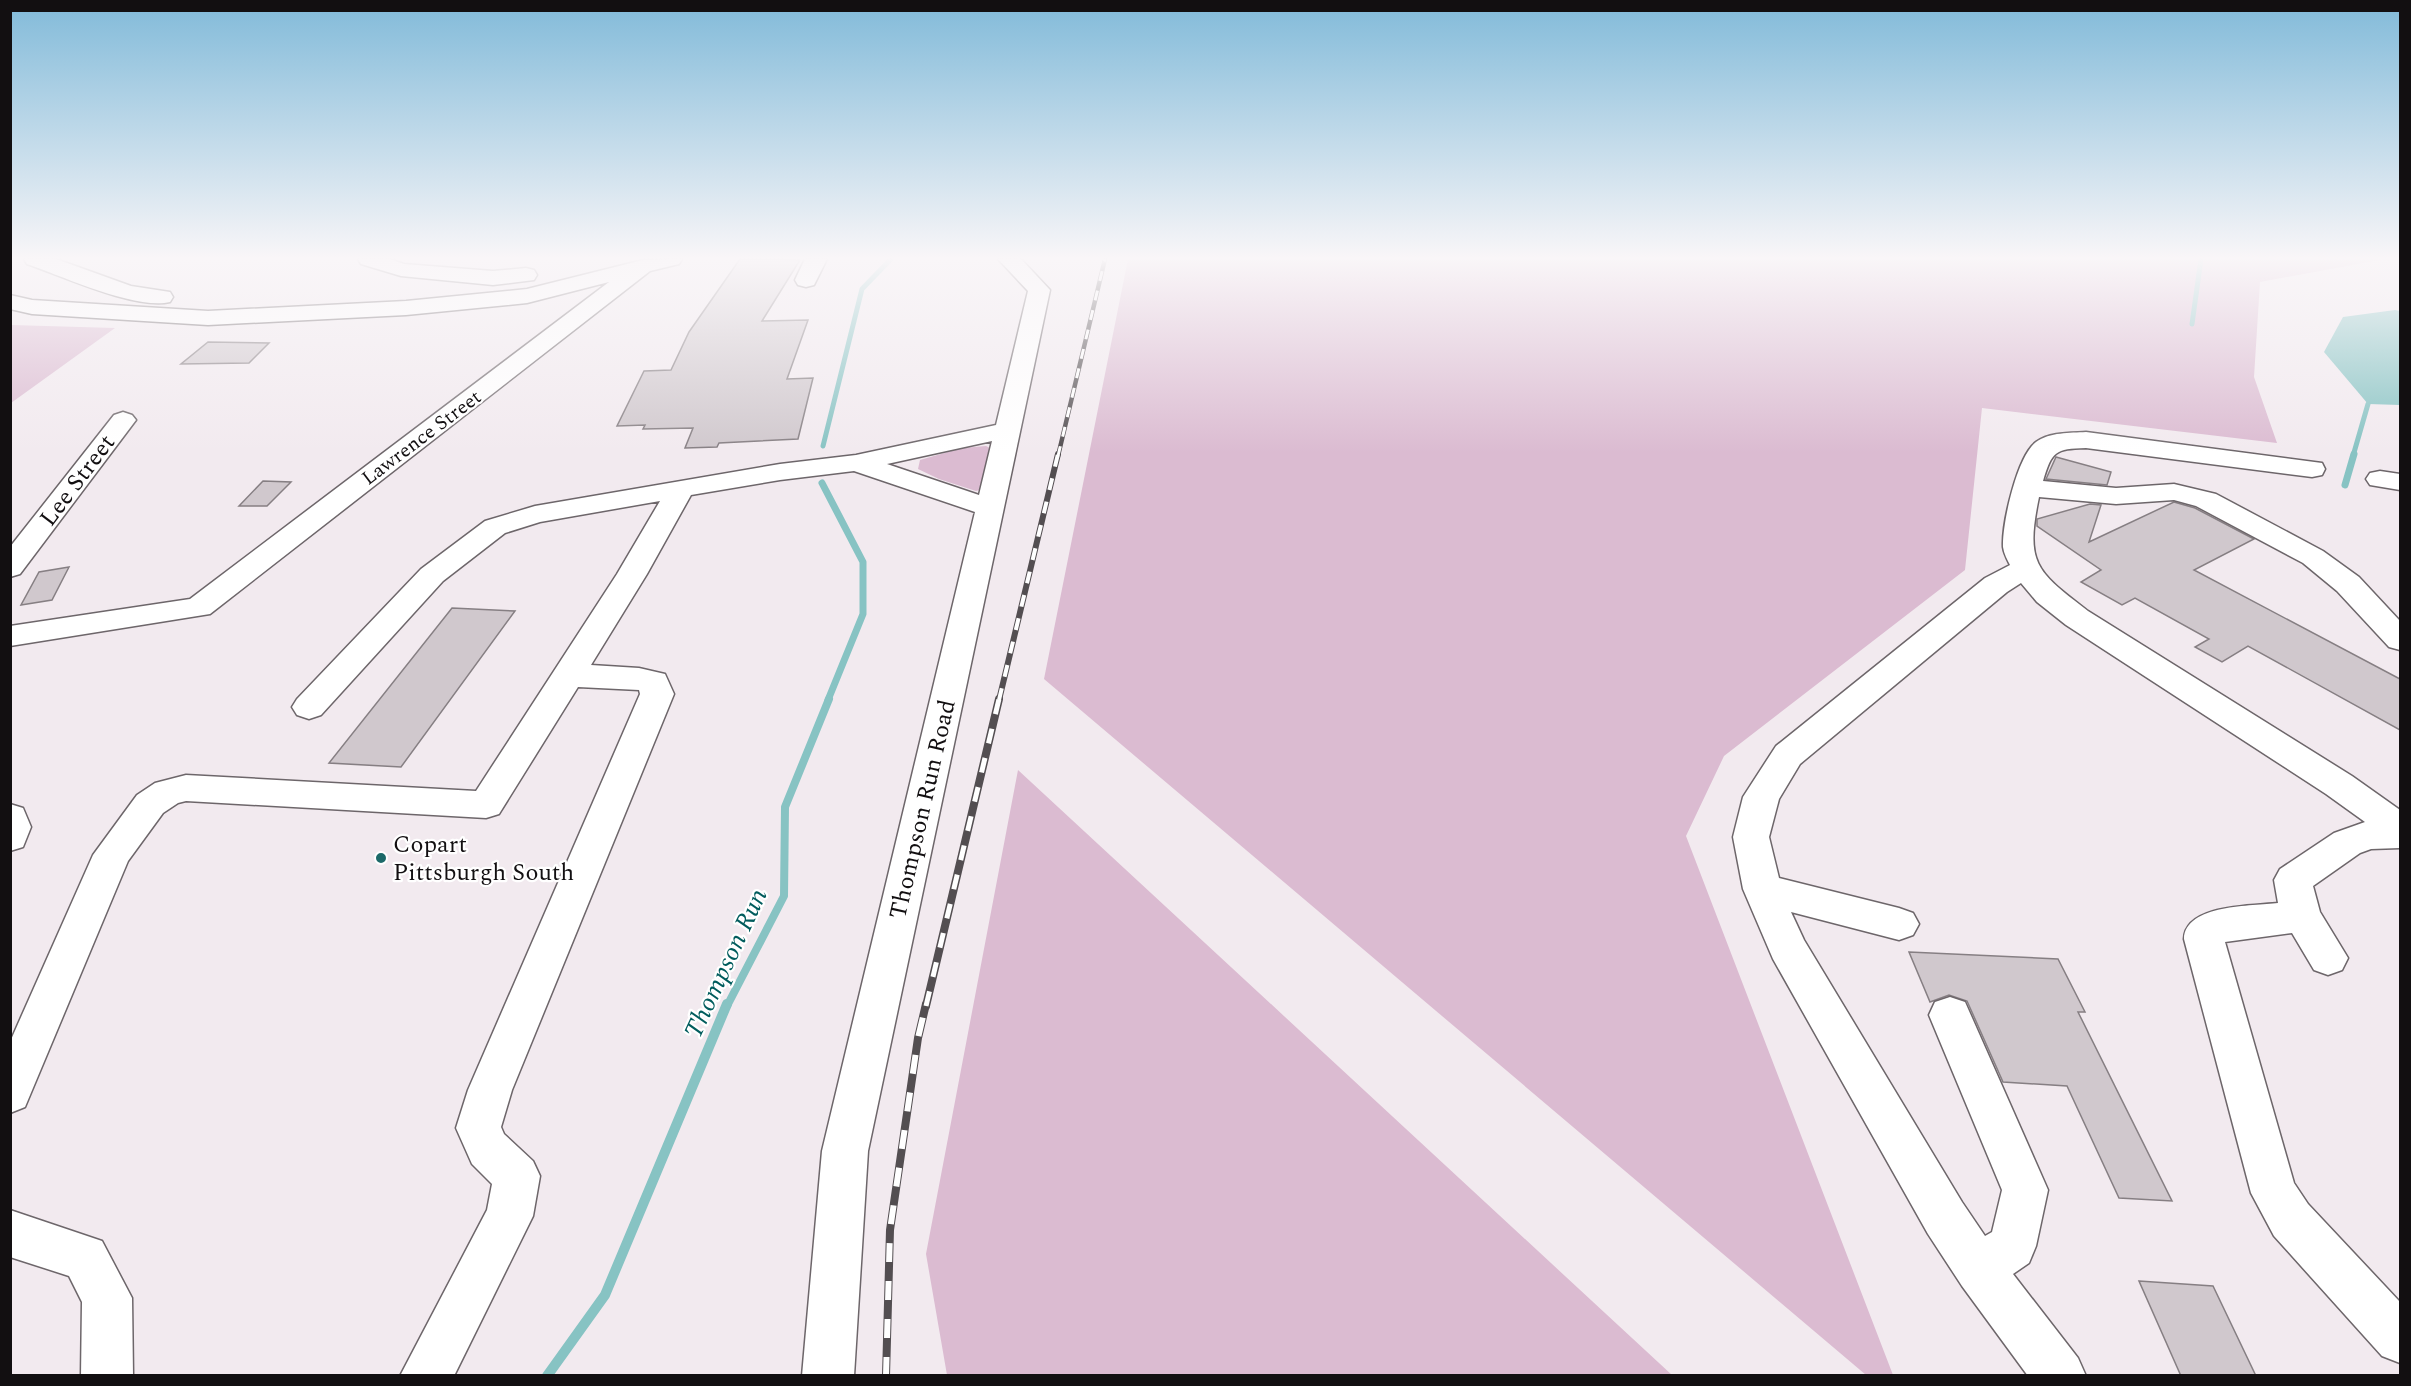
<svg xmlns="http://www.w3.org/2000/svg" width="2411" height="1386" viewBox="0 0 2411 1386" font-family="Spectral,serif">
<rect width="100%" height="100%" fill="#f2eaef"/>
<path fill="#dbbbd1" d="M 1128,259 L 2385,259 L 2260,282 L 2254,377 L 2277,443 L 1982,408 L 1965,570 L 1724,756 L 1686,836 L 1893,1375 L 1866,1375 L 1044,679 Z
M 11,325 L 115,328 L 11,403 Z
M 986,446 L 994,450 L 990,487 L 976,491 L 939,479 L 918,469 L 920,460 L 962,448 Z
M 1018,770 L 1672,1375 L 947,1375 L 926,1254 Z"/>
<path fill="#87c3c3" d="M 2395,310 L 2400,311 L 2400,405 L 2368,404 L 2324,352 L 2343,317 Z"/>
<g fill="none" stroke-linecap="round" stroke-linejoin="round">
<path stroke="#87c3c3" stroke-width="5" d="M 2192,324 L 2201,259
M 823,446 L 862,289 L 891,259
M 2353,456 L 2368,404"/>
<path stroke="#87c3c3" stroke-width="7" d="M 822,483 L 863,562 L 863,614 L 828,700
M 2345,485 L 2354,454"/>
<path stroke="#87c3c3" stroke-width="8" d="M 727,1006 L 784,896 L 785,807 L 829,699"/>
<path stroke="#87c3c3" stroke-width="10" d="M 547,1376 L 605,1295 L 727,1004"/>
</g>
<path fill="#d0c8cd" stroke="#867f83" stroke-width="1.5" d="M 740,259 L 800,260 L 762,321 L 808,320 L 787,379 L 813,378 L 798,439 L 719,443 L 717,447 L 685,448 L 693,428 L 643,429 L 645,425 L 617,426 L 644,371 L 671,370 L 689,332 Z
M 208,342 L 269,343 L 249,363 L 181,364 Z
M 2056,457 L 2111,472 L 2107,485 L 2046,479 Z
M 263,481 L 291,482 L 267,506 L 239,506 Z
M 2174,502 L 2195,508 L 2254,539 L 2194,570 L 2400,679 L 2400,730 L 2248,646 L 2222,662 L 2195,647 L 2209,639 L 2135,598 L 2122,605 L 2081,582 L 2101,570 L 2037,526 L 2037,519 L 2090,504 L 2101,505 L 2089,542 Z
M 69,567 L 52,600 L 21,605 L 39,572 Z
M 452,608 L 515,611 L 401,767 L 329,763 Z
M 1909,952 L 2058,959 L 2085,1012 L 2078,1012 L 2172,1201 L 2119,1198 L 2067,1086 L 2003,1082 L 1967,1001 L 1949,995 L 1930,1002 Z
M 2139,1281 L 2213,1286 L 2256,1376 L 2181,1376 Z"/>
<g fill="none" stroke-linecap="round" stroke-linejoin="round">
<defs>
<path id="minor" d="M 24,259 L 56,259 L 131,286 L 170,292 L 173,297 L 170,302 C 135,310 62,276 27,264 Z
M 358,259 L 390,259 L 404,264 L 493,271 L 526,268 L 534,270 L 537,275 L 534,280 L 493,285 L 401,276 L 361,264 Z
M 682,259 L 679,264 L 650,271 L 210,614 L 10,646 L 10,626 L 190,599 L 609,282 L 527,303 L 406,315 L 208,325 L 32,314 L 10,309 L 10,295 L 32,300 L 208,311 L 406,301 L 527,289 L 643,260 Z
M 805,259 L 827,259 L 814,285 L 806,287 L 798,285 L 795,280 Z
M 998,259 L 1021,259 L 1050,290 L 868,1151 L 854,1376 L 802,1376 L 822,1151 L 975,512 L 854,471 L 780,480 L 691,495 L 647,574 L 591,665 L 639,668 L 665,674 L 674,694 L 512,1090 L 501,1127 L 504,1134 L 533,1161 L 540,1176 L 533,1216 L 454,1376 L 400,1376 L 487,1210 L 492,1184 L 472,1164 L 456,1128 L 468,1090 L 640,694 L 639,690 L 578,687 L 499,814 L 486,818 L 186,801 L 178,803 L 163,813 L 128,861 L 25,1107 L 10,1113 L 10,1042 L 93,855 L 137,795 L 155,783 L 186,775 L 476,791 L 617,574 L 660,501 L 540,522 L 505,533 L 443,581 L 321,715 L 309,719 L 297,715 L 292,707 L 297,699 L 421,569 L 485,521 L 535,506 L 780,464 L 856,455 L 996,425 L 1028,291 ZM 992,441 L 979,495 L 887,464 Z
M 123,412 L 132,415 L 136,420 L 20,574 L 10,577 L 10,547 L 114,415 Z
M 2086,432 L 2322,463 L 2325,469 L 2322,475 L 2312,477 L 2086,448 C 2055,449 2052,451 2043,481 L 2116,488 L 2174,484 L 2216,494 L 2323,551 L 2359,577 L 2400,621 L 2400,650 L 2389,647 L 2337,591 L 2303,563 L 2196,506 L 2174,500 L 2116,504 L 2039,497 C 2025,564 2036,571 2088,611 L 2352,776 L 2400,810 L 2400,848 L 2371,849 L 2360,853 L 2313,886 L 2320,912 L 2348,958 L 2342,970 L 2328,975 L 2314,970 L 2292,933 L 2225,942 L 2294,1183 L 2308,1204 L 2400,1302 L 2400,1363 L 2382,1356 L 2274,1236 L 2251,1193 L 2184,939 C 2185,904 2253,906 2278,903 L 2274,880 L 2280,869 L 2334,833 L 2365,822 L 2326,794 L 2066,625 L 2037,602 L 2021,583 L 2007,592 L 1800,764 L 1779,799 L 1769,837 L 1779,878 L 1899,908 L 1913,913 L 1919,924 L 1913,935 L 1899,940 L 1791,912 L 1804,940 L 1962,1202 L 1985,1236 L 1992,1232 L 2002,1190 L 1929,1015 L 1935,1002 L 1950,997 L 1965,1002 L 2048,1190 L 2036,1246 L 2029,1263 L 2013,1274 L 2078,1358 L 2086,1376 L 2028,1376 L 1962,1286 L 1928,1234 L 1773,959 L 1743,889 L 1733,837 L 1743,797 L 1776,746 L 1985,578 L 2010,565 C 2007,559 2004,554 2003,547 C 2002,524 2017,456 2036,442 C 2050,432 2070,433 2086,432 Z
M 2380,471 L 2400,474 L 2400,490 L 2370,485 L 2366,479 L 2370,473 Z
M 10,804 L 23,808 L 31,827 L 23,847 L 10,851 Z
M 10,1210 L 102,1241 L 132,1298 L 133,1376 L 81,1376 L 82,1302 L 69,1276 L 10,1257 Z"/>
</defs>
<use href="#minor" stroke="#6d666a" stroke-width="3"/>
<use href="#minor" fill="#fff" fill-rule="evenodd"/>
<defs>
<path id="rail-far3" d="M 1058,456 L 1105,259"/>
<path id="rail-far2" d="M 999,700 L 1058,454"/>
<path id="rail-far1" d="M 926,1006 L 999,699"/>
<path id="rail" d="M 886,1376 L 890,1230 L 918,1038 L 926,1004"/>
</defs>
<use href="#rail-far3" stroke="#534e51" stroke-width="4.5"/>
<use href="#rail-far2" stroke="#534e51" stroke-width="6"/>
<use href="#rail-far1" stroke="#534e51" stroke-width="8"/>
<use href="#rail" stroke="#534e51" stroke-width="8"/>
<use href="#rail-far3" stroke="#fff" stroke-width="3" stroke-dasharray="10" stroke-linecap="butt"/>
<use href="#rail-far2" stroke="#fff" stroke-width="4" stroke-dasharray="12" stroke-linecap="butt"/>
<use href="#rail-far1" stroke="#fff" stroke-width="5" stroke-dasharray="15" stroke-linecap="butt"/>
<use href="#rail" stroke="#fff" stroke-width="6" stroke-dasharray="19" stroke-linecap="butt"/>
</g>
<linearGradient id="sky" x2="0" y2="1"><stop stop-color="#81bad9"/><stop offset="0.57" stop-color="#f9f6f8"/><stop offset="1" stop-color="#f9f6f8" stop-opacity="0"/></linearGradient>
<rect width="2411" height="453" fill="url(#sky)"/>
<circle fill="#1c6969" stroke="#fff" stroke-width="2" cx="381" cy="858" r="6"/>
<g text-anchor="middle" stroke-width="4.5" stroke-linejoin="round" paint-order="stroke">
<g font-size="20" fill="#120f11" stroke="#fff">
<text transform="translate(421 437) rotate(-37)" y="7">Lawrence Street</text>
</g>
<g font-size="24" fill="#120f11" stroke="#fff">
<text transform="translate(77 480) rotate(-53)" y="8">Lee Street</text>
<text transform="translate(922 809) rotate(-77)" y="8">Thompson Run Road</text>
</g>
<g font-size="24" fill="#120f11" stroke="#fff" text-anchor="start">
<text x="393" y="852">Copart<tspan x="393" dy="28">Pittsburgh South</tspan></text>
</g>
<g font-size="26" font-style="italic" fill="#015c5d" stroke="#fff">
<text transform="translate(725 963) rotate(-65)" y="9">Thompson Run</text>
</g>
</g>
<rect width="2411" height="1386" fill="none" stroke="#120f11" stroke-width="24"/>
</svg>
